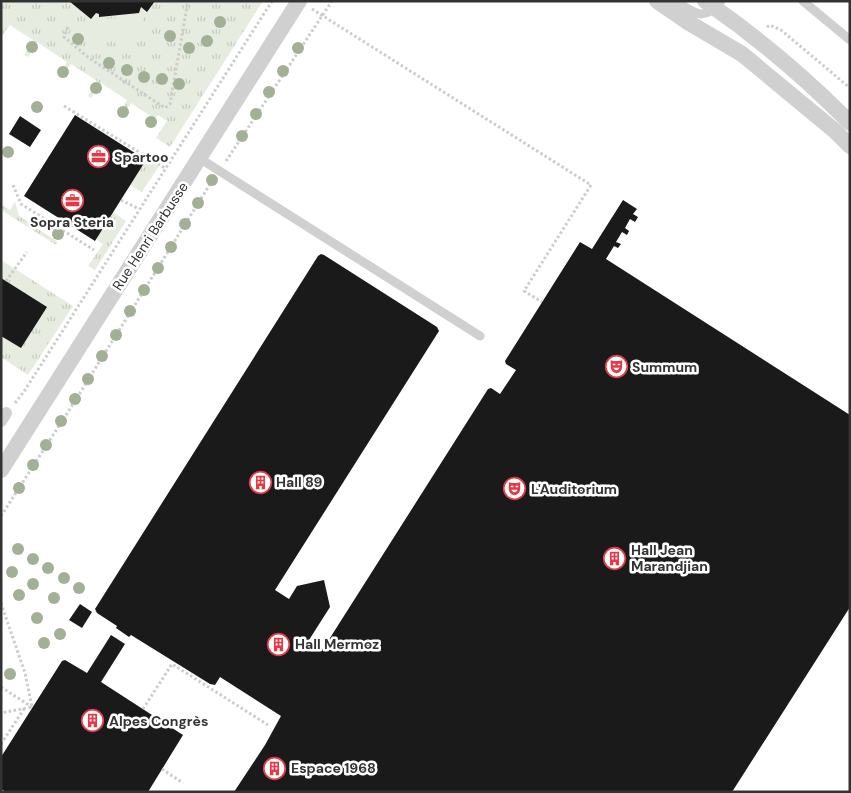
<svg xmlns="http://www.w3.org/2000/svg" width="851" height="793" viewBox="0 0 851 793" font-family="'DM Sans',sans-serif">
<defs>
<pattern id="grass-tufts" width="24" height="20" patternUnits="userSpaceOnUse" patternTransform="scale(1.25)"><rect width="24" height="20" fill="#e6ecdf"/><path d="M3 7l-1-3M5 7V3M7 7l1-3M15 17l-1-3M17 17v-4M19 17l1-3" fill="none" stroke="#c6cbc0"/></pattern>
</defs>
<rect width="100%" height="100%" fill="#fff"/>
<path fill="url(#grass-tufts)" d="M 1,1 L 263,1 L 170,147 L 156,138 L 167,121 L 158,115 L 155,119 L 131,103 L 122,117 L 119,115 L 127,100 L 101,83 L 91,98 L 88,96 L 97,81 L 71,64 L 61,78 L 58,76 L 67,62 L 37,42 L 28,57 L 24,55 L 33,40 L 10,25 L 1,37 Z
M 144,156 L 159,166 L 142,192 L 130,185 Z
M 15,202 L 19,216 L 58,242 L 56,245 L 1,210 L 1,205 L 10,210 Z
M 113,212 L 126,221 L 95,270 L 88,266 L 103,244 L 96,239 Z
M 1,260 L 73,306 L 28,375 L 1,357 Z"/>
<path fill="#e6ecdf" d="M 143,15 L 145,37 L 86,45 L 84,22 Z"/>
<path fill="#1a1a1a" d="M 69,1 L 155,1 L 147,12 L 141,7 L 139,13 L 99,17 L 99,14 L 96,13 L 91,19 Z
M 75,115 L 146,160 L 95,241 L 24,196 Z
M 20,116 L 41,130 L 30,147 L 9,134 Z
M 623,200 L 637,209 L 633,214 L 638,217 L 635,222 L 630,219 L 625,228 L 629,231 L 627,235 L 622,232 L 616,242 L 621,244 L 618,248 L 614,246 L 606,259 L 850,415 L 850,607 L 732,792 L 234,792 L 265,745 L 281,716 L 220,677 L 215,685 L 210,684 L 131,635 L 129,637 L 116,628 L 117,626 L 97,613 L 95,609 L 318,256 L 321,254 L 324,255 L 437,327 L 439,331 L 275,590 L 289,599 L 297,586 L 324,580 L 330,607 L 309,640 L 323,649 L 488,389 L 491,388 L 500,394 L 516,370 L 506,364 L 505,361 L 580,242 L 592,249 Z
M 1,278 L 47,307 L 21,348 L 1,336 Z
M 80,604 L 92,612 L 82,628 L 69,620 Z
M 111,635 L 125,644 L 101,682 L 183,735 L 148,792 L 6,792 L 1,789 L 1,757 L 62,661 L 65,660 L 87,673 Z"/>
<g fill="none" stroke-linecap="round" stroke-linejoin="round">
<path stroke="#cdcdcd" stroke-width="3" stroke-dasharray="2.5 2.5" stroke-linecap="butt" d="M 312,9 L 591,185 L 524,291 L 542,302
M 68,27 L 64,37 L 89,58 L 165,108 L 170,104 L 188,1
M 767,27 L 770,25 L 781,30 L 850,88
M 64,106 L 165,168
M 226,161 L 332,1
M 13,185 L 21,204 L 94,250
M 121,200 L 139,209
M 6,281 L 27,252
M 15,403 L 25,390 L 272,1
M 1,516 L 75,401 L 212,181
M 1,603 L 25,673 L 32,707 L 1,713
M 1,687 L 32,707
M 143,709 L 172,664 L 268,725
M 1,744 L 24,709
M 162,769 L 183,783"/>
<path stroke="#d0d0d0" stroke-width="9" d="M 676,1 C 696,14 704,22 721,1
M 803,1 L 850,40
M 199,158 L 480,336"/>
<path stroke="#d0d0d0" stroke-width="12" d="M 1,421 L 6,413"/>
<path stroke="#d0d0d0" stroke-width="16" d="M 657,1 L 686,21 L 742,54 L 835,131 L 850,146
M 705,1 C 757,37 806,78 850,123
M 1,470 L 299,1"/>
</g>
<g fill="#a2b095">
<circle cx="220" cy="22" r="6"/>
<circle cx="170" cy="36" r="6"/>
<circle cx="78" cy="39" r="6"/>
<circle cx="207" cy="41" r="6"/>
<circle cx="32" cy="47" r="6"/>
<circle cx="189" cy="48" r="6"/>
<circle cx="298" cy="48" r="6"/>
<circle cx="109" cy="63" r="6"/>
<circle cx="127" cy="70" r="6"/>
<circle cx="283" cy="71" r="6"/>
<circle cx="63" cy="72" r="6"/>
<circle cx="144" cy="77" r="6"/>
<circle cx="162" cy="79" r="6"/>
<circle cx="179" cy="84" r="6"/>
<circle cx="96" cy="88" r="6"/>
<circle cx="269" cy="92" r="6"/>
<circle cx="37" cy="107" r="6"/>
<circle cx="123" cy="112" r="6"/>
<circle cx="256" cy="114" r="6"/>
<circle cx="151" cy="122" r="6"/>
<circle cx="242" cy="136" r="6"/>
<circle cx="8" cy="152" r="6"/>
<circle cx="212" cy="180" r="6"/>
<circle cx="198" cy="203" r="6"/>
<circle cx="185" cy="224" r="6"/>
<circle cx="58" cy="234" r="6"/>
<circle cx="171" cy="247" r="6"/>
<circle cx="158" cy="268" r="6"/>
<circle cx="144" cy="290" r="6"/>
<circle cx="130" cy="311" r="6"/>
<circle cx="116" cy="335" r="6"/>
<circle cx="102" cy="356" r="6"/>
<circle cx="88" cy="379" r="6"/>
<circle cx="75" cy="399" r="6"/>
<circle cx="61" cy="421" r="6"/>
<circle cx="46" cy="445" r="6"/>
<circle cx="33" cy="465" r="6"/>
<circle cx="19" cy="488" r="6"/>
<circle cx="18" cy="549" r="6"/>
<circle cx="33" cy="559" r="6"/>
<circle cx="48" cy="568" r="6"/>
<circle cx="12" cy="572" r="6"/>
<circle cx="64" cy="578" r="6"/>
<circle cx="33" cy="584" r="6"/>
<circle cx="79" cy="588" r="6"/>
<circle cx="19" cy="595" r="6"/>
<circle cx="54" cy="598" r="6"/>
<circle cx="37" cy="618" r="6"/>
<circle cx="60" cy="634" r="6"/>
<circle cx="44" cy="643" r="6"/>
<circle cx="10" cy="674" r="6"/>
</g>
<defs>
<symbol id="office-ring" viewBox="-11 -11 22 22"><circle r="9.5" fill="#fff" stroke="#e63946" stroke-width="1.5"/><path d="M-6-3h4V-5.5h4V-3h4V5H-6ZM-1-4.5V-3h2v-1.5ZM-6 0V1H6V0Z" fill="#e63946"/></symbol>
<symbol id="theatre-ring" viewBox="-11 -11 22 22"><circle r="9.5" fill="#fff" stroke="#e63946" stroke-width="1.5"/><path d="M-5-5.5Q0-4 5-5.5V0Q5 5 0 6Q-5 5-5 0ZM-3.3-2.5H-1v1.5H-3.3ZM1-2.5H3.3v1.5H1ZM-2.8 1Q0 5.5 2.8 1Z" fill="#e63946"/></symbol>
<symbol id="building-ring" viewBox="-11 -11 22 22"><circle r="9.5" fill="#fff" stroke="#e63946" stroke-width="1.5"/><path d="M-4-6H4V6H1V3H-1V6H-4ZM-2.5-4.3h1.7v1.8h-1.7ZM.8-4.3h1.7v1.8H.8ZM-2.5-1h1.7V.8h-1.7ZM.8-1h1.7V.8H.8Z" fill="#e63946"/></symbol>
</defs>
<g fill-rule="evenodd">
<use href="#office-ring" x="86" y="144" width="25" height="25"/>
<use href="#office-ring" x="60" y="188" width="25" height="25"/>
<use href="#theatre-ring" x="604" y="354" width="25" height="25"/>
<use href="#building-ring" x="248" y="470" width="25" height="25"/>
<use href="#theatre-ring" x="502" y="476" width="25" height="25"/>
<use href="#building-ring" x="602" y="546" width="25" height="25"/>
<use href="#building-ring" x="266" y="632" width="25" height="25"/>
<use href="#building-ring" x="80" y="708" width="25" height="25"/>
<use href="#building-ring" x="262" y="756" width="25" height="25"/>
</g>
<g text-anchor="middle" stroke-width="5" stroke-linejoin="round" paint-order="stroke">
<g font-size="14" font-weight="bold" fill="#333" stroke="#fff" text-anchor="start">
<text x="114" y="162">Spartoo</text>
<text x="72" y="227" text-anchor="middle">Sopra Steria</text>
<text x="632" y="372">Summum</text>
<text x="276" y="487">Hall 89</text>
<text x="531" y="494">L'Auditorium</text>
<text x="631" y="555">Hall Jean<tspan x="631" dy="16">Marandjian</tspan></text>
<text x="295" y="649">Hall Mermoz</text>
<text x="109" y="726">Alpes Congrès</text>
<text x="291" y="773">Espace 1968</text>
</g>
<g font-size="14" fill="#333" stroke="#fff">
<text transform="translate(150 236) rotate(-57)" y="5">Rue Henri Barbusse</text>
</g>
</g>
<rect width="851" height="793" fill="none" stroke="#333333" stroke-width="5"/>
</svg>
